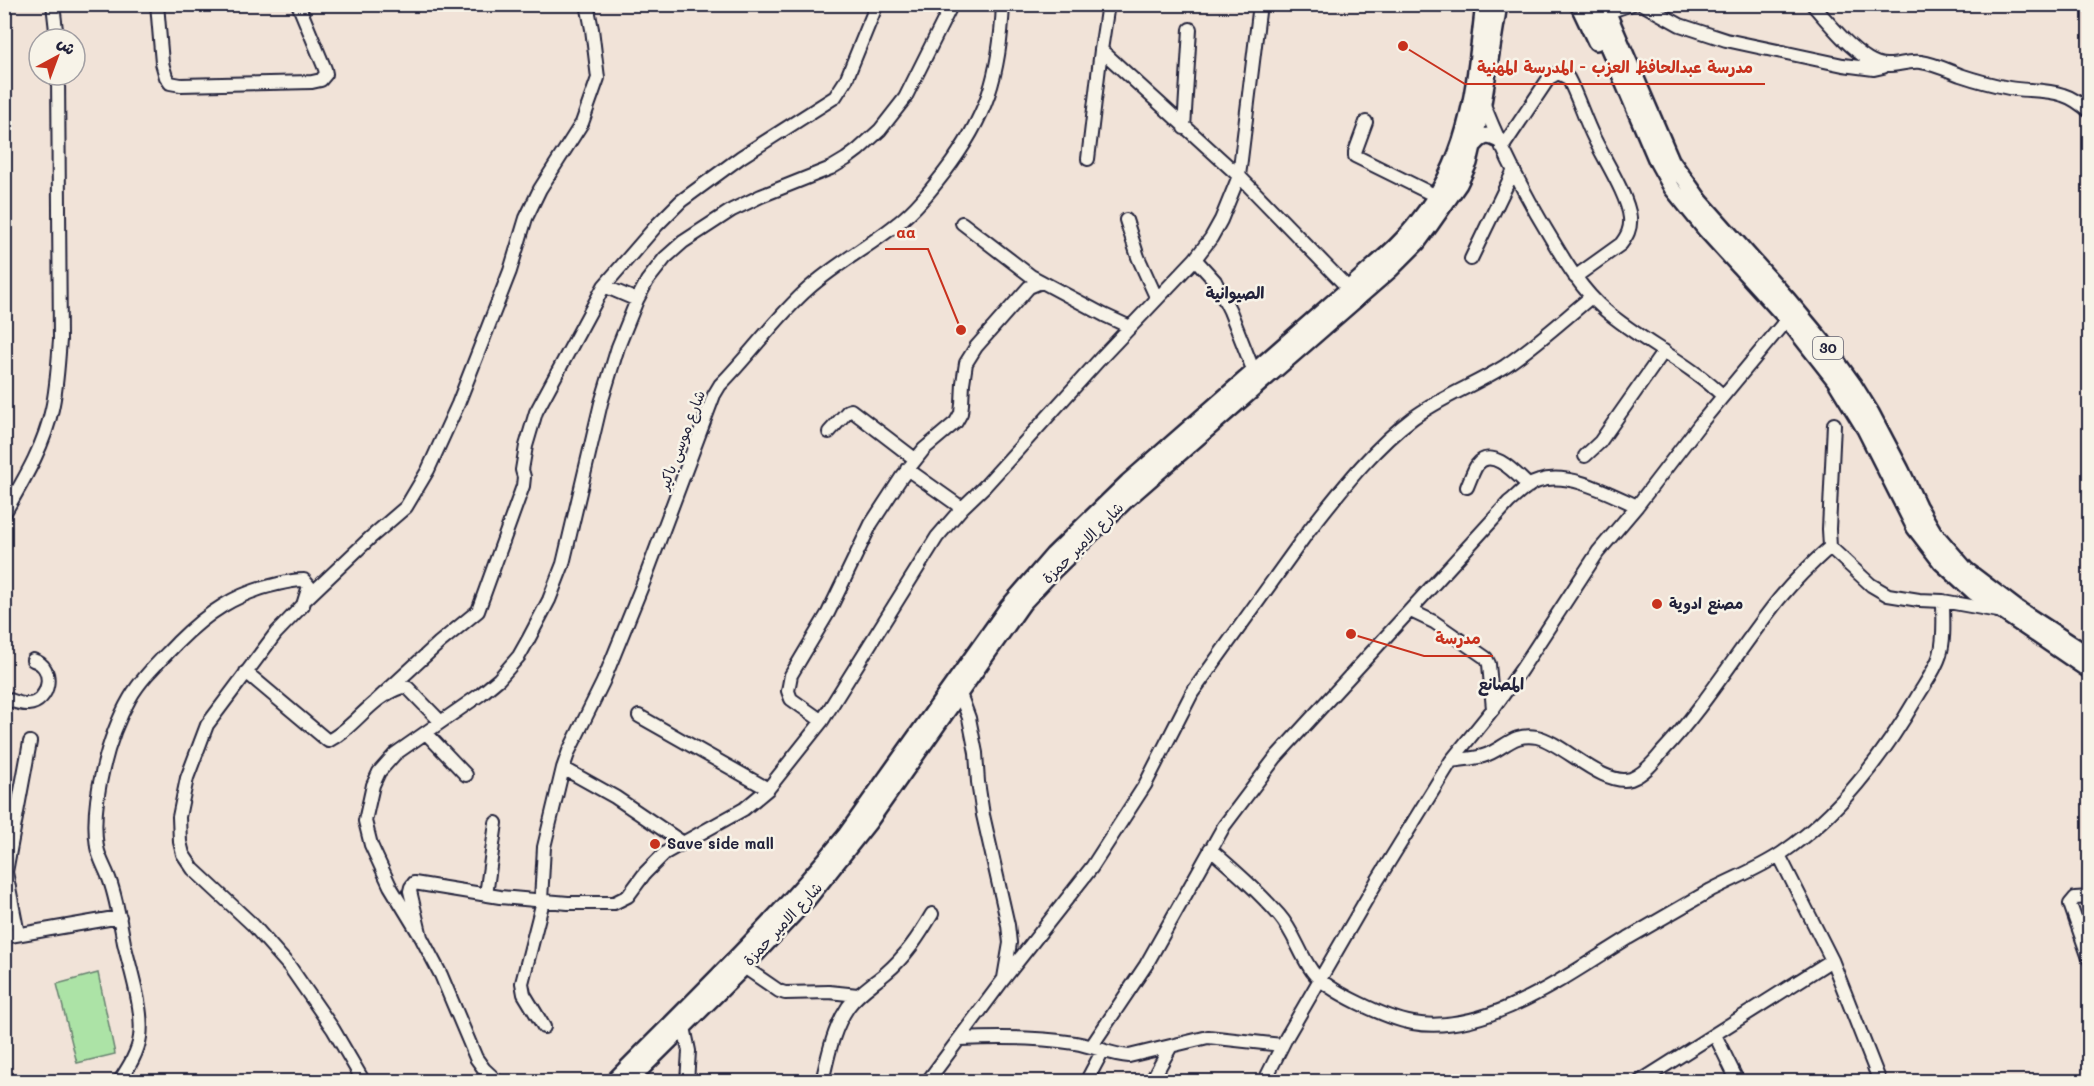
<svg xmlns="http://www.w3.org/2000/svg" width="2094" height="1086" viewBox="0 0 2094 1086" font-family="Mali,'Playpen Sans Arabic',sans-serif">
<rect width="100%" height="100%" fill="#f1e3d8"/>
<filter id="ink" filterUnits="userSpaceOnUse"><feTurbulence type="fractalNoise" baseFrequency=".0167" numOctaves="2"/><feDisplacementMap in="SourceGraphic" scale="12" xChannelSelector="R" yChannelSelector="G"/><feConvolveMatrix kernelMatrix="1 2 1 2 8 2 1 2 1" color-interpolation-filters="sRGB"/></filter>
<g filter="url(#ink)">
<path fill="#ace3a6" stroke="#678270" stroke-width="1.5" d="M 98,973 L 115,1054 L 77,1063 L 57,984 Z"/>
<g fill="none" stroke-linecap="round" stroke-linejoin="round">
<defs>
<path id="minor" d="M 53,4 L 57,39
M 157,4 L 162,63 L 166,77 L 170,83 L 181,85 L 312,82 L 321,80 L 326,74 L 325,69 L 298,4
M 1642,4 L 1680,25 L 1726,40 L 1843,65 L 1874,69 L 1883,67
M 1812,4 C 1829,23 1847,46 1868,59 C 1890,72 1900,60 1921,62 C 1935,64 1947,70 1960,75 C 1975,80 1993,85 2009,88 C 2026,91 2046,89 2063,95 C 2073,98 2081,104 2090,112
M 1608,12 L 1632,4
M 1101,50 L 1239,176 L 1349,289
M 1482,100 C 1501,148 1524,194 1551,238 C 1567,265 1582,290 1605,310 C 1642,342 1688,362 1723,396
M 1366,122 L 1355,152 L 1355,156 L 1436,196
M 1184,128 L 1190,29
M 1502,148 L 1549,78 L 1558,73 L 1568,78 C 1578,97 1584,118 1594,138 C 1604,159 1628,196 1630,218 C 1631,229 1627,236 1621,244 L 1575,277
M 1088,159 L 1101,50 L 1108,4
M 1126,220 L 1138,257 L 1157,299
M 962,223 L 1031,276 L 1104,315 L 1130,327
M 1195,259 L 1215,281 L 1230,311 L 1254,372
M 1471,259 L 1514,170
M 604,286 L 637,300
M 829,432 L 848,411 L 851,410 L 915,459
M 1585,456 L 1600,442 L 1664,351
M 907,469 L 962,508
M 1467,487 C 1470,480 1473,471 1477,465 C 1492,445 1518,476 1529,486
M 4,514 C 23,481 44,447 52,409 C 57,387 58,363 60,340 L 58,75
M 1830,547 L 1871,585 L 1888,595 L 1919,600 L 1943,601 L 1998,611
M 306,599 L 370,538 L 406,507 L 428,470 L 458,404 L 510,271 L 526,218 L 540,189 L 582,123 L 598,78 L 592,29 L 587,4
M 1411,611 L 1434,622 L 1486,658 L 1489,664 L 1493,709
M 246,672 L 328,741 C 355,728 370,697 402,687 L 408,688 L 441,722
M 959,691 L 969,718 L 976,753 L 978,782 L 983,815 L 1008,925 L 1010,943 L 1004,978
M 4,698 C 12,700 20,705 28,704 C 49,703 57,667 33,660
M 376,701 L 439,643 L 478,611 L 523,486 L 524,477 L 522,470 L 526,446 L 536,412 L 604,286 L 657,225 L 681,201 L 741,157 L 835,97 L 846,80 L 877,4
M 639,716 L 768,789
M 822,721 L 791,699 L 788,691 L 791,675 L 828,613 L 871,524 L 901,478 L 924,449 L 956,422 L 961,413 L 962,404 L 963,383 L 966,363 L 976,347 L 1029,287 L 1041,282
M 426,733 L 466,775
M 1451,761 C 1461,759 1473,759 1483,756 C 1504,750 1512,732 1537,737 C 1562,742 1603,787 1631,779 C 1644,774 1654,762 1662,752 C 1706,705 1739,649 1779,599 C 1794,581 1812,563 1830,547 L 1829,529 L 1834,424
M 563,768 L 615,797 L 683,843
M 1210,849 C 1234,870 1258,891 1279,915 C 1294,932 1299,953 1312,971 C 1326,991 1389,1019 1413,1023 C 1487,1036 1569,974 1628,938 C 1656,922 1683,906 1711,890 C 1734,878 1760,868 1782,853 C 1839,814 1881,759 1916,699 C 1924,685 1935,671 1940,655 C 1945,638 1943,619 1943,601
M 1779,855 L 1832,960 L 1880,1082
M 486,895 L 496,823
M 2090,897 L 2075,898 L 2070,904 L 2090,961
M 18,934 L 6,872 L 30,742
M 4,937 L 120,917
M 421,937 L 410,891 L 411,887 L 414,883 L 500,897 L 568,903 L 614,903 L 628,896 L 645,873 L 665,853 L 744,809 L 768,789 L 822,721 L 937,537 L 962,508 L 985,486 L 1100,359 L 1195,259 L 1211,238 L 1221,220 L 1239,176 L 1260,4
M 744,967 L 779,991 L 785,993 L 829,992 L 858,995
M 544,1027 L 524,994 L 522,983 L 543,901 L 541,900 L 544,847 L 563,768 L 569,751 L 603,682 L 644,581 L 714,395 L 720,385 C 751,354 776,317 809,288 C 837,263 870,246 898,223 C 916,209 930,191 944,173 C 987,117 1000,75 1003,4
M 684,1027 L 689,1051 L 687,1082
M 1715,1035 L 1738,1082
M 960,1039 C 999,1037 1037,1037 1075,1043 C 1094,1046 1111,1055 1129,1056 L 1208,1037 L 1282,1045
M 1091,1047 L 1146,965 L 1224,826 L 1276,757 L 1509,502 C 1518,495 1527,484 1539,481 C 1569,471 1610,494 1637,506
M 119,1082 C 128,1068 138,1053 140,1037 C 144,1010 130,969 124,943 C 120,922 117,901 110,881 C 106,869 99,859 97,847 C 90,803 108,736 130,698 C 142,677 161,660 177,643 C 207,613 236,593 278,584 C 286,582 295,580 304,580 L 309,586 L 303,605 L 276,633 L 207,725 L 187,778 L 179,817 L 180,842 L 183,854 L 193,869 L 253,925 L 290,967 L 333,1029 L 364,1082
M 498,1082 L 484,1069 L 476,1058 L 441,975 L 421,937 L 390,886 L 371,845 L 365,821 L 373,785 L 379,772 L 395,754 L 481,694 L 499,679 L 519,656 L 528,640 L 549,600 L 563,564 L 601,403 L 618,347 L 637,300 L 647,281 L 665,258 L 683,242 L 732,210 L 761,196 L 831,168 L 846,159 L 858,150 L 880,130 L 905,98 L 952,4
M 822,1082 C 828,1056 833,1029 848,1007 C 858,993 873,984 886,973 C 906,956 919,936 932,914
M 927,1082 L 1003,980 L 1092,867 L 1145,785 L 1192,693 L 1310,529 C 1341,490 1373,448 1413,418 C 1441,397 1475,385 1505,366 C 1535,346 1563,320 1591,297
M 1086,1082 L 1103,1050
M 1151,1082 L 1171,1046
M 1264,1082 L 1286,1038 L 1377,881 L 1451,761 L 1493,709 L 1521,670 L 1598,552 L 1637,506 L 1700,424 L 1787,319
M 1639,1082 L 1832,960"/>
<path id="major" d="M 1578,4 L 1596,42
M 1590,4 L 1657,161 L 1672,188 L 1706,230 L 1787,319 L 1835,380 L 1865,429 L 1915,528 L 1941,562 L 1974,592 L 2090,671
M 1604,4 L 1671,160 L 1701,202 L 1788,300 L 1823,342 L 1853,384 L 1871,413 L 1901,470 L 1918,506 L 1934,533 L 1966,570 L 2016,608 L 2090,656
M 1475,144 C 1481,136 1488,134 1497,139
M 613,1082 C 693,1001 774,924 845,836 L 1008,607 L 1053,555 L 1128,482 L 1371,269 C 1388,254 1405,239 1419,220 C 1472,153 1474,85 1484,4
M 628,1082 L 744,967 L 807,900 L 869,822 L 1023,603 L 1055,569 L 1126,500 L 1391,269 L 1417,243 L 1431,224 L 1459,184 L 1469,163 L 1483,103 L 1499,4"/>
</defs>
<use href="#minor" stroke="#22223b" stroke-width="16"/>
<use href="#major" stroke="#22223b" stroke-width="20"/>
<use href="#minor" stroke="#f7f3e8" stroke-width="12"/>
<use href="#major" stroke="#f7f3e8" stroke-width="15"/>
</g>
</g>
<g fill="#c8321e" stroke="#f7f3e8" stroke-width="2">
<circle cx="1657" cy="604" r="6"/>
<circle cx="655" cy="844" r="6"/>
</g>
<g text-anchor="middle" stroke-width="5" stroke-linejoin="round" paint-order="stroke">
<rect fill="#f7f3e8" stroke="#62616f" stroke-width="1.5" x="1813" y="337" width="30" height="22" rx="4.5"/>
<g font-size="14" font-weight="bold" fill="#22223b">
<text x="1828" y="353">30</text>
</g>
<g font-size="15" fill="#22223b" stroke="#f7f3e8">
<text transform="translate(682 440) rotate(-69)" y="5">شارع موسى باكير</text>
<text transform="translate(1083 543) rotate(-45)" y="5">شارع الامير حمزة</text>
<text transform="translate(783 924) rotate(-47)" y="5">شارع الامير حمزة</text>
</g>
<g font-size="15" font-weight="bold" fill="#22223b" stroke="#f7f3e8" text-anchor="start">
<text x="1669" y="609">مصنع ادوية</text>
<text x="667" y="849">Save side mall</text>
</g>
<g font-size="16" font-weight="bold" fill="#22223b" stroke="#f7f3e8">
<text x="1235" y="299">الصيوانية</text>
<text x="1501" y="690">المصانع</text>
</g>
</g>
<path fill="none" stroke="#c8321e" stroke-width="2" d="M1403 46L1465 84H1765M961 330L928 249H885M1351 634L1424 656H1493"/>
<g fill="#c8321e" stroke="#f7f3e8" stroke-width="2">
<circle cx="1403" cy="46" r="6"/>
<circle cx="961" cy="330" r="6"/>
<circle cx="1351" cy="634" r="6"/>
</g>
<g font-size="16" text-anchor="middle" font-weight="bold" fill="#c8321e" stroke="#f7f3e8" stroke-width="5" stroke-linejoin="round" paint-order="stroke">
<text x="1615" y="73">مدرسة عبدالحافظ العزب - المدرسة المهنية</text>
<text x="906" y="238">aa</text>
<text x="1458" y="644">مدرسة</text>
</g>
<rect width="2094" height="1086" fill="none" stroke="#f7f3e8" stroke-width="24"/>
<rect x="12" y="12" width="2070" height="1062" fill="none" stroke="#22223b" stroke-width="2" filter="url(#ink)"/>
<g transform="translate(57 57) rotate(41)"><circle r="28" fill="#f7f3e8" stroke="#a29fa3" stroke-width="1.5"/>
<path d="M0-4.5L10 22L0 15L-10 22Z" fill="#c8321e"/>
<text y="-9" font-size="16" font-weight="bold" text-anchor="middle" fill="#22223b">ش</text>
</g>
</svg>
